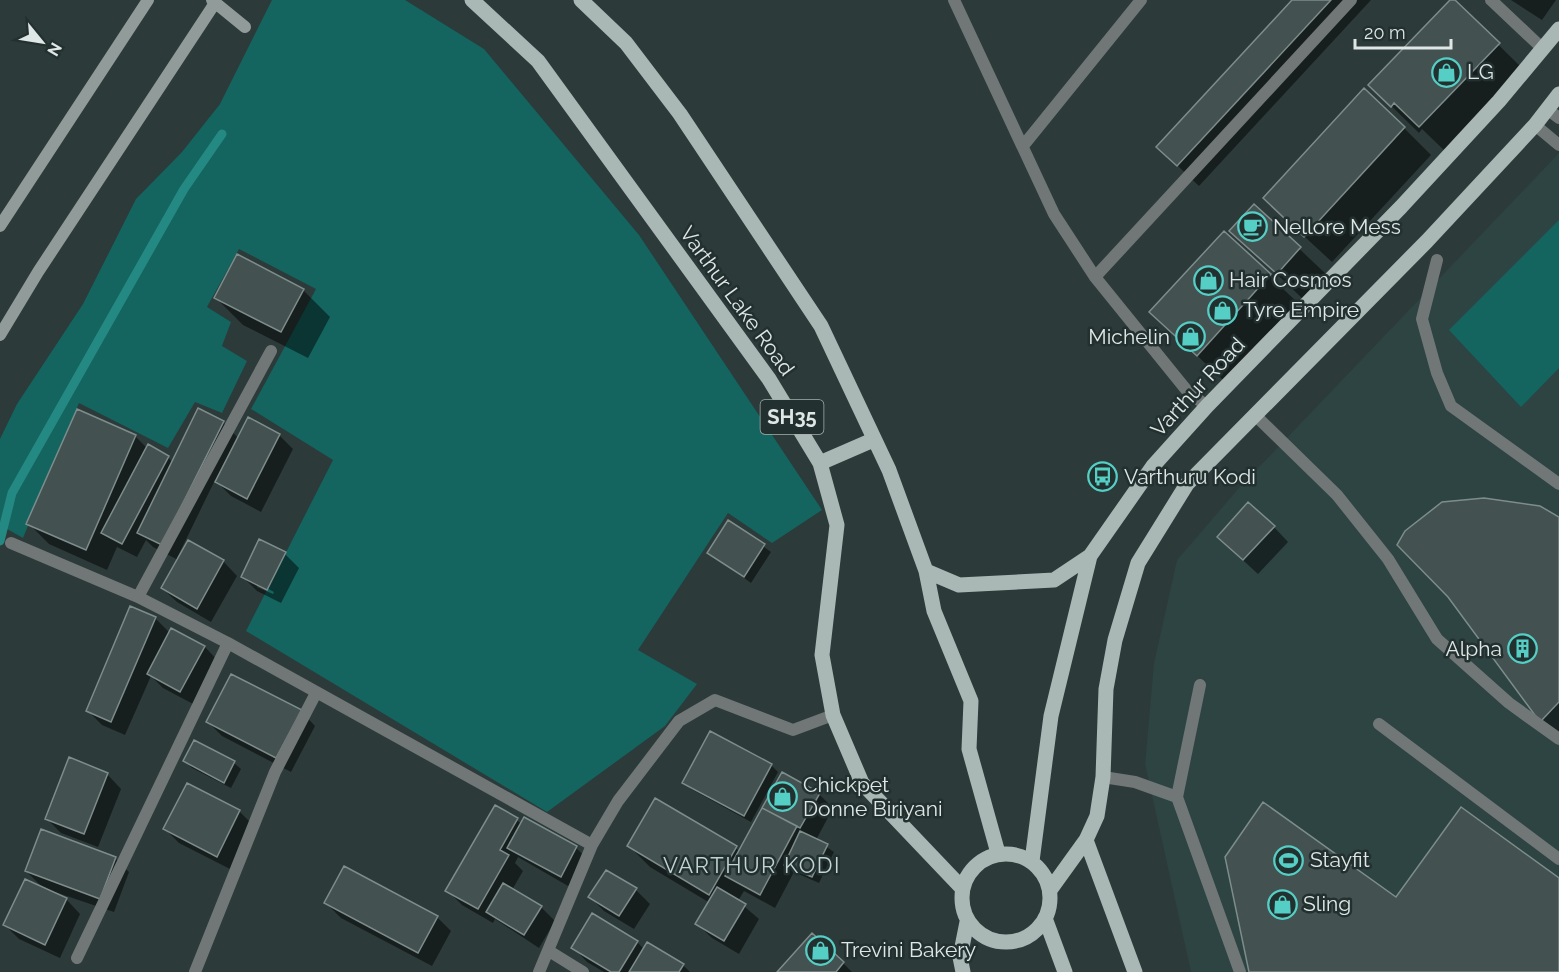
<svg xmlns="http://www.w3.org/2000/svg" width="1559" height="972" viewBox="0 0 1559 972" font-family="Raleway,sans-serif">
<rect width="100%" height="100%" fill="#2c3a39"/>
<path fill="#2d4442" d="M 1559,153 L 1559,972 L 1191,972 L 1145,764 L 1154,663 L 1177,560 L 1238,489 Z"/>
<path fill="#14645f" d="M 272,0 L 405,0 L 484,49 L 639,235 L 822,510 L 772,543 L 728,513 L 638,650 L 697,684 L 665,726 L 547,812 L 246,631 L 333,460 L 251,409 L 316,289 L 239,249 L 207,307 L 231,322 L 222,346 L 247,361 L 222,413 L 195,402 L 168,448 L 79,403 L 23,538 L 0,525 L 0,439 L 17,404 L 83,304 L 136,199 L 182,152 L 220,104 Z
M 1559,220 L 1559,368 L 1521,407 L 1449,330 Z"/>
<path fill="#0007" fill-rule="evenodd" d="M 1295,0 L 1371,0 L 1199,186 L 1158,147 Z
M 1453,0 L 1525,71 L 1447,153 L 1422,129 L 1419,133 L 1370,85 Z
M 1511,0 L 1556,0 L 1542,20 Z
M 1404,128 L 1431,155 L 1332,262 L 1292,225 Z
M 1254,206 L 1327,275 L 1304,300 L 1231,231 Z
M 1224,233 L 1297,302 L 1224,381 L 1151,312 Z
M 303,290 L 330,317 L 308,358 L 243,325 L 216,298 Z
M 78,411 L 136,437 L 147,448 L 168,457 L 173,463 L 223,422 L 239,439 L 279,435 L 293,449 L 261,512 L 231,496 L 215,480 L 177,558 L 223,561 L 237,576 L 211,622 L 177,602 L 162,588 L 178,560 L 153,547 L 146,540 L 137,557 L 117,547 L 107,570 L 49,544 L 28,523 Z
M 1559,519 L 1559,738 L 1542,721 Z
M 729,522 L 771,552 L 751,583 L 709,552 Z
M 1274,527 L 1288,542 L 1258,574 L 1233,551 Z
M 285,554 L 299,568 L 281,603 L 257,591 L 242,576 ZM 257,583 L 274,592 L 273,594 L 257,587 Z
M 155,618 L 170,633 L 172,630 L 205,647 L 219,662 L 195,705 L 163,688 L 151,676 L 125,735 L 102,725 L 88,711 Z
M 301,711 L 315,726 L 291,772 L 222,736 L 208,722 Z
M 711,733 L 772,766 L 778,772 L 751,822 L 691,789 L 684,782 Z
M 185,761 L 234,763 L 241,769 L 231,788 L 192,768 Z
M 107,774 L 121,789 L 98,847 L 61,833 L 46,818 Z
M 819,794 L 833,808 L 816,840 L 834,852 L 819,883 L 794,872 L 775,908 L 744,891 L 738,901 L 759,919 L 739,954 L 712,938 L 697,924 L 710,903 L 650,867 L 629,846 L 656,800 L 740,851 Z
M 496,807 L 522,824 L 524,819 L 576,848 L 591,862 L 575,890 L 518,857 L 515,863 L 523,871 L 512,890 L 541,907 L 555,921 L 539,948 L 495,919 L 493,923 L 462,905 L 447,890 Z
M 239,811 L 254,826 L 232,870 L 179,843 L 165,829 Z
M 115,858 L 129,872 L 114,912 L 43,888 L 26,871 Z
M 636,890 L 650,904 L 634,929 L 604,911 L 590,897 Z
M 66,899 L 80,914 L 60,958 L 19,939 L 5,925 Z
M 326,903 L 437,917 L 451,931 L 432,966 L 341,918 Z
M 812,935 L 843,963 L 852,972 L 779,972 Z
M 637,942 L 644,949 L 683,965 L 690,972 L 604,972 L 587,962 L 573,947 Z"/>
<g fill="none" stroke-linecap="round" stroke-linejoin="round">
<path stroke="#258983" stroke-width="9" d="M 0,541 L 12,493 L 184,189 L 222,134"/>
</g>
<path fill="#435150" stroke="#7d8d8b" stroke-width="1.5" d="M 1292,0 L 1331,0 L 1177,166 L 1156,147 Z
M 1450,0 L 1455,0 L 1500,43 L 1419,127 L 1394,103 L 1391,107 L 1368,85 Z
M 1364,88 L 1405,127 L 1304,237 L 1263,198 Z
M 1254,204 L 1301,247 L 1277,274 L 1229,231 Z
M 1224,231 L 1271,274 L 1197,356 L 1149,312 Z
M 237,254 L 304,289 L 281,332 L 214,298 Z
M 198,408 L 224,421 L 162,545 L 137,533 Z
M 77,409 L 136,435 L 86,550 L 26,524 Z
M 248,417 L 280,434 L 247,499 L 215,482 Z
M 148,444 L 169,456 L 122,544 L 101,533 Z
M 1484,498 L 1540,506 L 1559,517 L 1559,702 L 1540,722 L 1448,597 L 1397,545 L 1405,531 L 1442,502 Z
M 1248,502 L 1275,526 L 1243,560 L 1217,537 Z
M 728,520 L 765,544 L 744,577 L 707,553 Z
M 259,539 L 286,552 L 267,590 L 241,577 Z
M 188,540 L 224,560 L 197,609 L 161,588 Z
M 130,606 L 156,617 L 111,722 L 86,711 Z
M 171,628 L 205,646 L 180,692 L 147,674 Z
M 231,674 L 302,710 L 276,758 L 206,722 Z
M 710,731 L 772,764 L 744,816 L 682,783 Z
M 194,740 L 235,761 L 224,783 L 183,761 Z
M 69,757 L 108,773 L 84,834 L 45,819 Z
M 782,772 L 820,793 L 800,828 L 762,808 Z
M 187,783 L 240,810 L 217,857 L 163,829 Z
M 655,798 L 737,846 L 709,895 L 627,846 Z
M 1263,802 L 1396,897 L 1461,807 L 1559,878 L 1559,972 L 1249,972 L 1225,857 Z
M 495,805 L 518,818 L 500,850 L 509,855 L 478,909 L 445,891 Z
M 762,808 L 797,826 L 760,895 L 725,876 Z
M 524,817 L 577,846 L 561,877 L 507,848 Z
M 41,829 L 116,857 L 100,899 L 25,871 Z
M 800,831 L 828,844 L 812,877 L 784,865 Z
M 344,866 L 438,916 L 418,953 L 324,903 Z
M 606,870 L 637,888 L 619,916 L 588,897 Z
M 25,879 L 67,898 L 45,945 L 3,925 Z
M 503,883 L 542,906 L 524,935 L 486,912 Z
M 717,887 L 746,904 L 724,941 L 695,924 Z
M 592,913 L 638,941 L 619,972 L 611,972 L 571,948 Z
M 812,933 L 844,962 L 836,972 L 777,972 Z
M 647,942 L 684,964 L 679,972 L 629,972 Z"/>
<g fill="none" stroke-linecap="round" stroke-linejoin="round">
<path stroke="#717777" stroke-width="12" d="M 954,0 L 1054,214 L 1095,277 L 1188,392 L 1207,406
M 1491,0 L 1543,49
M 1547,109 L 1559,118
M 1535,125 L 1559,145
M 1023,146 L 1141,0
M 1437,260 L 1422,319 L 1437,373 L 1451,406 L 1559,484
M 1095,277 L 1351,0
M 1256,416 L 1337,495 L 1388,559 L 1437,639 L 1509,703 L 1559,739
M 1200,685 L 1177,797 L 1240,972
M 1379,724 L 1559,859
M 1103,777 L 1135,782 L 1177,797"/>
<path stroke="#717777" stroke-width="12" d="M 11,543 L 138,597 L 228,643 L 592,845
M 138,597 L 271,351
M 549,951 L 583,972
M 77,958 L 228,643
M 195,972 L 275,772 L 316,693
M 539,972 L 592,845 L 618,801 L 679,721 L 715,700 L 793,730 L 833,715"/>
<path stroke="#919b9a" stroke-width="12" d="M 212,0 L 245,27
M 0,226 L 148,0
M 0,335 L 38,272 L 215,3"/>
<path stroke="#a9b7b5" stroke-width="15" d="M 472,0 L 538,61 L 769,379 L 820,463 L 837,525 L 822,655 L 833,715 L 862,783 L 961,887
M 581,0 L 626,43 L 680,114 L 821,326 L 889,470 L 926,571 L 934,611 L 971,701 L 969,749 L 998,853
M 820,463 L 873,440
M 926,571 L 959,585 L 1054,580 L 1090,556
M 1086,840 L 1135,972
M962 898a44 44 0 1 1 88 0a44 44 0 1 1-88 0Z
M 1032,861 L 1051,716 L 1090,556 L 1153,466 L 1207,406 L 1401,207 L 1499,101 L 1559,29
M 1050,890 L 1086,840 L 1097,816 L 1103,777 L 1106,689 L 1115,640 L 1138,563 L 1187,484 L 1427,241 L 1535,125 L 1559,94
M 1045,918 L 1065,972
M 963,972 L 960,957 L 967,922"/>
</g>
<defs>
<symbol id="shop-ring" viewBox="-11 -11 22 22"><circle r="9.5" fill="#22302f" stroke="#55cec5" stroke-width="1.5"/><path d="M-5-2.5h2.3a2.7 3.5 0 0 1 5.4 0H5L5.5 6h-11ZM-1.5-2.5h3a1.5 2.3 0 0 0-3 0Z" fill="#55cec5"/></symbol>
<symbol id="cafe-ring" viewBox="-11 -11 22 22"><circle r="9.5" fill="#22302f" stroke="#55cec5" stroke-width="1.5"/><path d="M-5.5-4.5H6V0H3Q3 3.5 0 3.5H-2.5Q-5.5 3.5-5.5 0ZM3-3.2v2h1.7v-2ZM-6 4.5H4V6H-6Z" fill="#55cec5"/></symbol>
<symbol id="bus-ring" viewBox="-11 -11 22 22"><circle r="9.5" fill="#22302f" stroke="#55cec5" stroke-width="1.5"/><path d="M-5-6H5V4H4V6H2V4H-2V6H-4V4H-5ZM-3.5-4V0h7V-4ZM-3.5 1.2v1.5H-2V1.2ZM2 1.2v1.5H3.5V1.2Z" fill="#55cec5"/></symbol>
<symbol id="building-ring" viewBox="-11 -11 22 22"><circle r="9.5" fill="#22302f" stroke="#55cec5" stroke-width="1.5"/><path d="M-4-6H4V6H1V3H-1V6H-4ZM-2.5-4.3h1.7v1.8h-1.7ZM.8-4.3h1.7v1.8H.8ZM-2.5-1h1.7V.8h-1.7ZM.8-1h1.7V.8H.8Z" fill="#55cec5"/></symbol>
<symbol id="stadium-ring" viewBox="-11 -11 22 22"><circle r="9.5" fill="#22302f" stroke="#55cec5" stroke-width="1.5"/><path d="M0-5a6.5 5 0 1 0 0 10a6.5 5 0 1 0 0-10ZM-3.5-1.8h7v3.6h-7Z" fill="#55cec5"/></symbol>
</defs>
<g fill-rule="evenodd">
<use href="#shop-ring" x="1430" y="56" width="33" height="33"/>
<use href="#cafe-ring" x="1236" y="210" width="33" height="33"/>
<use href="#shop-ring" x="1192" y="264" width="33" height="33"/>
<use href="#shop-ring" x="1206" y="294" width="33" height="33"/>
<use href="#shop-ring" x="1174" y="320" width="33" height="33"/>
<use href="#bus-ring" x="1086" y="460" width="33" height="33"/>
<use href="#building-ring" x="1506" y="632" width="33" height="33"/>
<use href="#shop-ring" x="766" y="780" width="33" height="33"/>
<use href="#stadium-ring" x="1272" y="844" width="33" height="33"/>
<use href="#shop-ring" x="1266" y="888" width="33" height="33"/>
<use href="#shop-ring" x="804" y="934" width="33" height="33"/>
</g>
<g text-anchor="middle" stroke-width="5" stroke-linejoin="round" paint-order="stroke">
<rect fill="#22302f" stroke="#a6b0af" stroke-width="1.5" x="760.5" y="400" width="63" height="34" rx="4.5"/>
<g font-size="20" font-weight="bold" fill="#dfe7e6">
<text x="792" y="424">SH35</text>
</g>
<g font-size="21" fill="#dfe7e6" stroke="#22302f" text-anchor="start">
<text x="1467" y="79">LG</text>
<text x="1273" y="234">Nellore Mess</text>
<text x="1229" y="287">Hair Cosmos</text>
<text x="1243" y="317">Tyre Empire</text>
<text x="1170" y="344" text-anchor="end">Michelin</text>
<text x="1124" y="484">Varthuru Kodi</text>
<text x="1502" y="656" text-anchor="end">Alpha</text>
<text x="803" y="792">Chickpet<tspan x="803" dy="24">Donne Biriyani</tspan></text>
<text x="1310" y="867">Stayfit</text>
<text x="1303" y="911">Sling</text>
<text x="841" y="957">Trevini Bakery</text>
</g>
<g font-size="21" fill="#dfe7e6" stroke="#22302f">
<text transform="translate(737 301) rotate(54)" y="7">Varthur Lake Road</text>
<text transform="translate(1198 387) rotate(-47)" y="7">Varthur Road</text>
</g>
<g font-size="22" letter-spacing="1.5" fill="#c2d3d1" stroke="#22302f">
<text x="752" y="873">VARTHUR KODI</text>
</g>
</g>
<g transform="translate(42 42) rotate(120)" stroke="#22302f" stroke-width="4.5" paint-order="stroke">
<path d="M0-4.5L10 22L0 15L-10 22Z" fill="#dfe7e6"/>
<text y="-9" font-size="16" font-weight="bold" text-anchor="middle" fill="#dfe7e6">N</text>
</g>
<path d="M1355 39v9h96v-9" fill="none" stroke="#dfe7e6" stroke-width="3"/>
<text x="1364" y="39" font-size="18" fill="#dfe7e6" stroke="#22302f" stroke-width="4.5" paint-order="stroke">20 m</text>
</svg>
